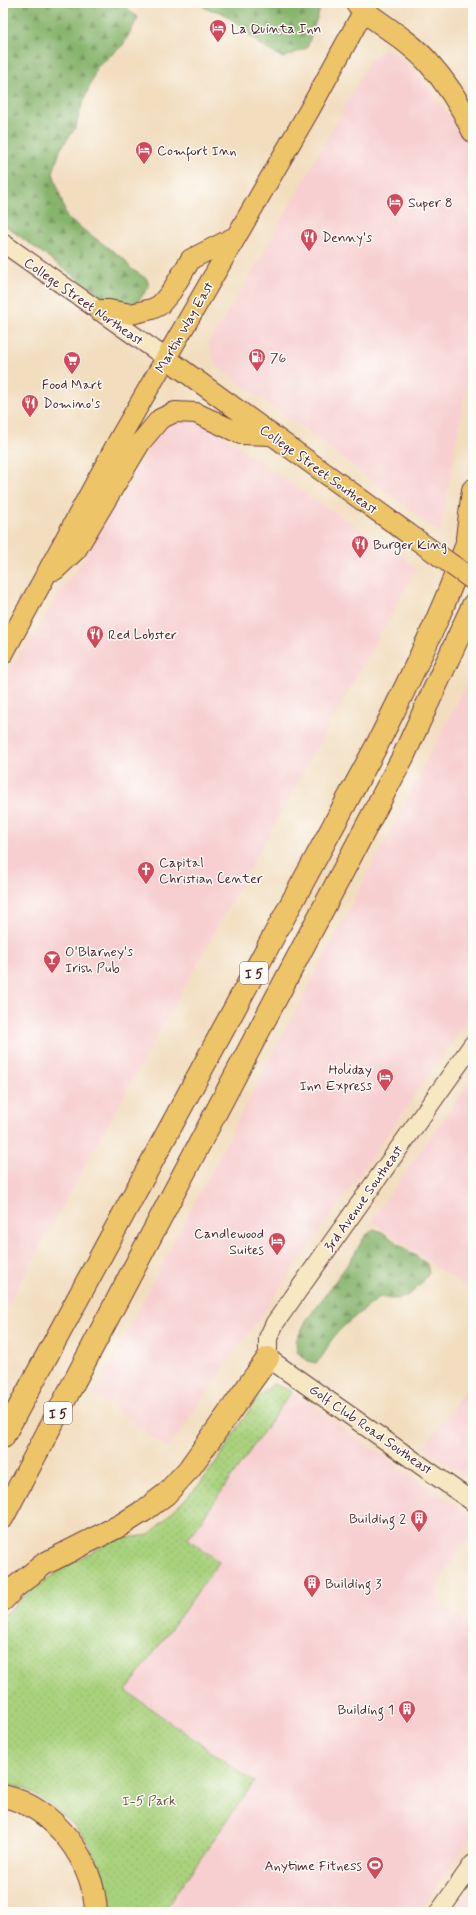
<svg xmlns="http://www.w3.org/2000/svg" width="476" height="1915" viewBox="0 0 476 1915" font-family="Mynerve,sans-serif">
<defs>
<pattern id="green-dots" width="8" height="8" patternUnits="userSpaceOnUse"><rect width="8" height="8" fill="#a9d27d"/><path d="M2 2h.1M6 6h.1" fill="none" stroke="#93b46c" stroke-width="1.8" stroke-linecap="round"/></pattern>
<pattern id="forest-firs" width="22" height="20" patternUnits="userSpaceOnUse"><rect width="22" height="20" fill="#86b46c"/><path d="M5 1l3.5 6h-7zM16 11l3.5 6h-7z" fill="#709259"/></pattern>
</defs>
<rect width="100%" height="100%" fill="#fdfcf7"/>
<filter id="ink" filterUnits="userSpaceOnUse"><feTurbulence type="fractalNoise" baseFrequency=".025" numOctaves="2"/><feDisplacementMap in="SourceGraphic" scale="8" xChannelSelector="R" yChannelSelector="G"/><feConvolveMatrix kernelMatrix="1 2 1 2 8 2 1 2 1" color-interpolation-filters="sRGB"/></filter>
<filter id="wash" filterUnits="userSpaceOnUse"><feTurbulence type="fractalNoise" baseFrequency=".012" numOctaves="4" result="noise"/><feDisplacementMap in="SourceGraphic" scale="16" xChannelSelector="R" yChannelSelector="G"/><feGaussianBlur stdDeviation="0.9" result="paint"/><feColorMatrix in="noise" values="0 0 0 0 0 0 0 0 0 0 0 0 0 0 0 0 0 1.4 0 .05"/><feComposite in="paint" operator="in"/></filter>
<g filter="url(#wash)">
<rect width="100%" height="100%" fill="#f2ddbf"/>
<path fill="#f7cfd0" d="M 385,49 L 396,54 L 427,85 L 464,138 L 473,175 L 473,347 L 440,533 L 302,427 L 217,367 L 208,344 L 253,271 L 371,59 Z
M 187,418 L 213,428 L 312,498 L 398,552 L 416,569 L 3,1314 L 3,679 L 83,559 L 163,423 Z
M 473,673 L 473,1012 L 168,1448 L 94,1394 Z
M 473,1077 L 473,1293 L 371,1221 Z
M 473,1378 L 473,1482 L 424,1447 Z
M 292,1391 L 398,1467 L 473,1517 L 473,1531 L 439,1582 L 439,1603 L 473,1627 L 473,1834 L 418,1912 L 163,1912 L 126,1691 L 219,1562 L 188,1540 Z
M 473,1885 L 473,1912 L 454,1912 Z"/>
<path fill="url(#green-dots)" stroke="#7a7854" d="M 273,1384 L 292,1391 L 188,1539 L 219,1562 L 126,1691 L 254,1782 L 163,1912 L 106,1912 C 106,1888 95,1850 80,1832 C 72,1822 38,1795 27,1790 C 20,1787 11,1786 3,1784 L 3,1616 L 30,1591 L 67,1566 L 97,1549 L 118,1539 L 149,1535 L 198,1486 L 216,1462 L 257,1398 Z"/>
<path fill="url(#forest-firs)" stroke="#686a4c" d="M 3,3 L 123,3 L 122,4 L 138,18 L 123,45 L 97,67 L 80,111 L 76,127 L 60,150 L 53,173 L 67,218 L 124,259 L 130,268 L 147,279 L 149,287 L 134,306 L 113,305 L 3,224 Z
M 199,3 L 322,3 L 307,48 L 283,58 L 260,45 L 238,24 L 221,12 L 207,9 Z
M 374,1229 L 382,1232 L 427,1264 L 429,1273 C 422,1284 409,1300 393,1299 C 389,1299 384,1298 380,1297 C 364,1311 346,1321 333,1338 C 326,1347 325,1356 316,1363 L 308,1361 L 297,1352 L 296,1341 L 306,1321 L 350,1261 L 365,1236 Z"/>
</g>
<g filter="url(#ink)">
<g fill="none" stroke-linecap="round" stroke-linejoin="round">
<defs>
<path id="secondary" d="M 3,243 L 166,358
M 473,1044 L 275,1323 L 268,1338 L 268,1358 L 473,1502
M 439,1912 L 473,1864"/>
<path id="primary" d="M 98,310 L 109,310 L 131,314 L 152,309 L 160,305 L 171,292 L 191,259 L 235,237
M 166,358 L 406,532
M 55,570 L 76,550 L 140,443 L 160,419 L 175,412 L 196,413 L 241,434 L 271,435
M 3,654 L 121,436 L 310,109 L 368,3"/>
<path id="highway" d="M 357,3 L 364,11 C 385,27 410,42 428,62 C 446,82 462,107 473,131
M 467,538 L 473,490
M 3,1437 L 378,743 C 413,672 450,600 473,524
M 3,1517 L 403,757 L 473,605
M 3,1600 L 14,1588 L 44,1564 L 121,1525 L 145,1510 L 166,1494 L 189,1469 L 268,1358
M 3,1796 C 55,1807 94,1861 96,1912"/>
</defs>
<use href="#secondary" stroke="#633c41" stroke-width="20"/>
<use href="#primary" stroke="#633c41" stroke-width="22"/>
<use href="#highway" stroke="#633c41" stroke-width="24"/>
<use href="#secondary" stroke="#f8e7c3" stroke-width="18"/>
<use href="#primary" stroke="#eec469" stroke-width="20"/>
<use href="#highway" stroke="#eec469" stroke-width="22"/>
<defs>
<path id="primary-bridge" d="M 406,532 L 473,580"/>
</defs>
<use href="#primary-bridge" stroke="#633c41" stroke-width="22" stroke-linecap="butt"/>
<use href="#primary-bridge" stroke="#eec469" stroke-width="20"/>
</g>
</g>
<defs>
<symbol id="hotel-pin" viewBox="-11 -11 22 30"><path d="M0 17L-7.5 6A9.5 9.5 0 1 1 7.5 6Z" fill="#d1495b" stroke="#fdfcf7"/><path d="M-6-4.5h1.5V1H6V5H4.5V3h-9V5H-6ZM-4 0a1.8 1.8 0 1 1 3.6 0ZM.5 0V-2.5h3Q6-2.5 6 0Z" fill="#fff"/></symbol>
<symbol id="restaurant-pin" viewBox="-11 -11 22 30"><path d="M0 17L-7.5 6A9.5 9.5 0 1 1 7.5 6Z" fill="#d1495b" stroke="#fdfcf7"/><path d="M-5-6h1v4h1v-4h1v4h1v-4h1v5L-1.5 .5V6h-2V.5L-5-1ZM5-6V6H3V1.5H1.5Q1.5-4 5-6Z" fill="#fff"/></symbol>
<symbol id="fuel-pin" viewBox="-11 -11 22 30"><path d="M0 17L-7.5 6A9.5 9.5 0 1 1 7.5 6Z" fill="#d1495b" stroke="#fdfcf7"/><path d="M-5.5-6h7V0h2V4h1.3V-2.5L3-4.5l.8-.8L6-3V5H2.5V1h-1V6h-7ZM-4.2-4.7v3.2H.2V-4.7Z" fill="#fff"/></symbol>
<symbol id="supermarket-pin" viewBox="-11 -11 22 30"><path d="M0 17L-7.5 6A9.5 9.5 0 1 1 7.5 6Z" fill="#d1495b" stroke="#fdfcf7"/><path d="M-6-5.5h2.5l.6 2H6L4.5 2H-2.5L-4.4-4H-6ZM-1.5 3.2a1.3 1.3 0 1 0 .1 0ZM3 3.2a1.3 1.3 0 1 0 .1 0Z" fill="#fff"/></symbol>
<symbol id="church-pin" viewBox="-11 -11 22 30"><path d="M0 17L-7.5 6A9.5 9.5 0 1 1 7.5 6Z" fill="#d1495b" stroke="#fdfcf7"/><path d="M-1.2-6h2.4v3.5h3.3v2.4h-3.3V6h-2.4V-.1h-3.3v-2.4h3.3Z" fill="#fff"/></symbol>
<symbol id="bar-pin" viewBox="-11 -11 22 30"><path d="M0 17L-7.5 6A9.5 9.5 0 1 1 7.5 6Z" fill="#d1495b" stroke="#fdfcf7"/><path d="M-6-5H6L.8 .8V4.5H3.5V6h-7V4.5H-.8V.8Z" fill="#fff"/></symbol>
<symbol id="building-pin" viewBox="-11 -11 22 30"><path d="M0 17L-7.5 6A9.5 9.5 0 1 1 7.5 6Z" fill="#d1495b" stroke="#fdfcf7"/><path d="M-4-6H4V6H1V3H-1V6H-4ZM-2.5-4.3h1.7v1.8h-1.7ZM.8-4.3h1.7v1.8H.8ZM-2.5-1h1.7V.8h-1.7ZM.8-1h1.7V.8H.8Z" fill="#fff"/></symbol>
<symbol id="stadium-pin" viewBox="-11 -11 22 30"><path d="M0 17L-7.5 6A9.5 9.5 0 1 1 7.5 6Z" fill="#d1495b" stroke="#fdfcf7"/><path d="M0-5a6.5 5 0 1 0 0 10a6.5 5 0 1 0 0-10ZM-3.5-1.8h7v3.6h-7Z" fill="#fff"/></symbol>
</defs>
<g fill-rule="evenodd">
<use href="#hotel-pin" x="208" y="18" width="20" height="27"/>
<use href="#hotel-pin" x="134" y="140" width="20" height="27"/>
<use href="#hotel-pin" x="385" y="192" width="20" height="27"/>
<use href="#restaurant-pin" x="299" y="227" width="20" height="27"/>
<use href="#fuel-pin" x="247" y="347" width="20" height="27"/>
<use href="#supermarket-pin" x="62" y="350" width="20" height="27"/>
<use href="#restaurant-pin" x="20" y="393" width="20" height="27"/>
<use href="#restaurant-pin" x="350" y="534" width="20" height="27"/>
<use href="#restaurant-pin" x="85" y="624" width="20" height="27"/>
<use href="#church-pin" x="136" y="860" width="20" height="27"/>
<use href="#bar-pin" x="42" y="949" width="20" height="27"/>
<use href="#hotel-pin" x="375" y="1067" width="20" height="27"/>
<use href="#hotel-pin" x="267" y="1231" width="20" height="27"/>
<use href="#building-pin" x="409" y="1508" width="20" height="27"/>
<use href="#building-pin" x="302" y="1573" width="20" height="27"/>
<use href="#building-pin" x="397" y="1699" width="20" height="27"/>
<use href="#stadium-pin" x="365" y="1855" width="20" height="27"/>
</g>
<g text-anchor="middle" stroke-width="3" stroke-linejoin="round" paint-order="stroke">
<g fill="#fdfcf7" stroke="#806168" stroke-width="1">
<rect x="240" y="962" width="28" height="22" rx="3"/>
<rect x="44" y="1402" width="28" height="22" rx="3"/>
</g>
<g font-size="13" font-weight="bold" fill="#4a1f2b">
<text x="254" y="978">I 5</text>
<text x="58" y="1418">I 5</text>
</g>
<g font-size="14" fill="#4a1f2b" stroke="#fdfcf7" text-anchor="start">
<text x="231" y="33">La Quinta Inn</text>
<text x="157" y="155">Comfort Inn</text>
<text x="408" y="207">Super 8</text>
<text x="322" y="242">Denny's</text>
<text x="270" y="362">76</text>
<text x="72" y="389" text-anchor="middle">Food Mart</text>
<text x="43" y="408">Domino's</text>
<text x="373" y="549">Burger King</text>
<text x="108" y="639">Red Lobster</text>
<text x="159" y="867">Capital<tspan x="159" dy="16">Christian Center</tspan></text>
<text x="65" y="956">O'Blarney's<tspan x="65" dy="16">Irish Pub</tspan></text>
<text x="372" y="1074" text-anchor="end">Holiday<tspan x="372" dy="16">Inn Express</tspan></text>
<text x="264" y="1238" text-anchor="end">Candlewood<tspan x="264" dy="16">Suites</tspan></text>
<text x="406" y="1523" text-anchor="end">Building 2</text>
<text x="325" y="1588">Building 3</text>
<text x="394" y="1714" text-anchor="end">Building 1</text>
<text x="362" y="1870" text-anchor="end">Anytime Fitness</text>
</g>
<g font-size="14" fill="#4a1f2b" stroke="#fdfcf7">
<text transform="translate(84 301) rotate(35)" y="5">College Street Northeast</text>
<text transform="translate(184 327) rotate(-60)" y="5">Martin Way East</text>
<text transform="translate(319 469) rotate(36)" y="5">College Street Southeast</text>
<text transform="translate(363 1198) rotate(-55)" y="5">3rd Avenue Southeast</text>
<text transform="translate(371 1429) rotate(35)" y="5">Golf Club Road Southeast</text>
</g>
<g font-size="14" fill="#654" stroke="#fdfcf7">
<text x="149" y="1805">I-5 Park</text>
</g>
</g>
<rect width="476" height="1915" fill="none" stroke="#fdfcf7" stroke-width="16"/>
</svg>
